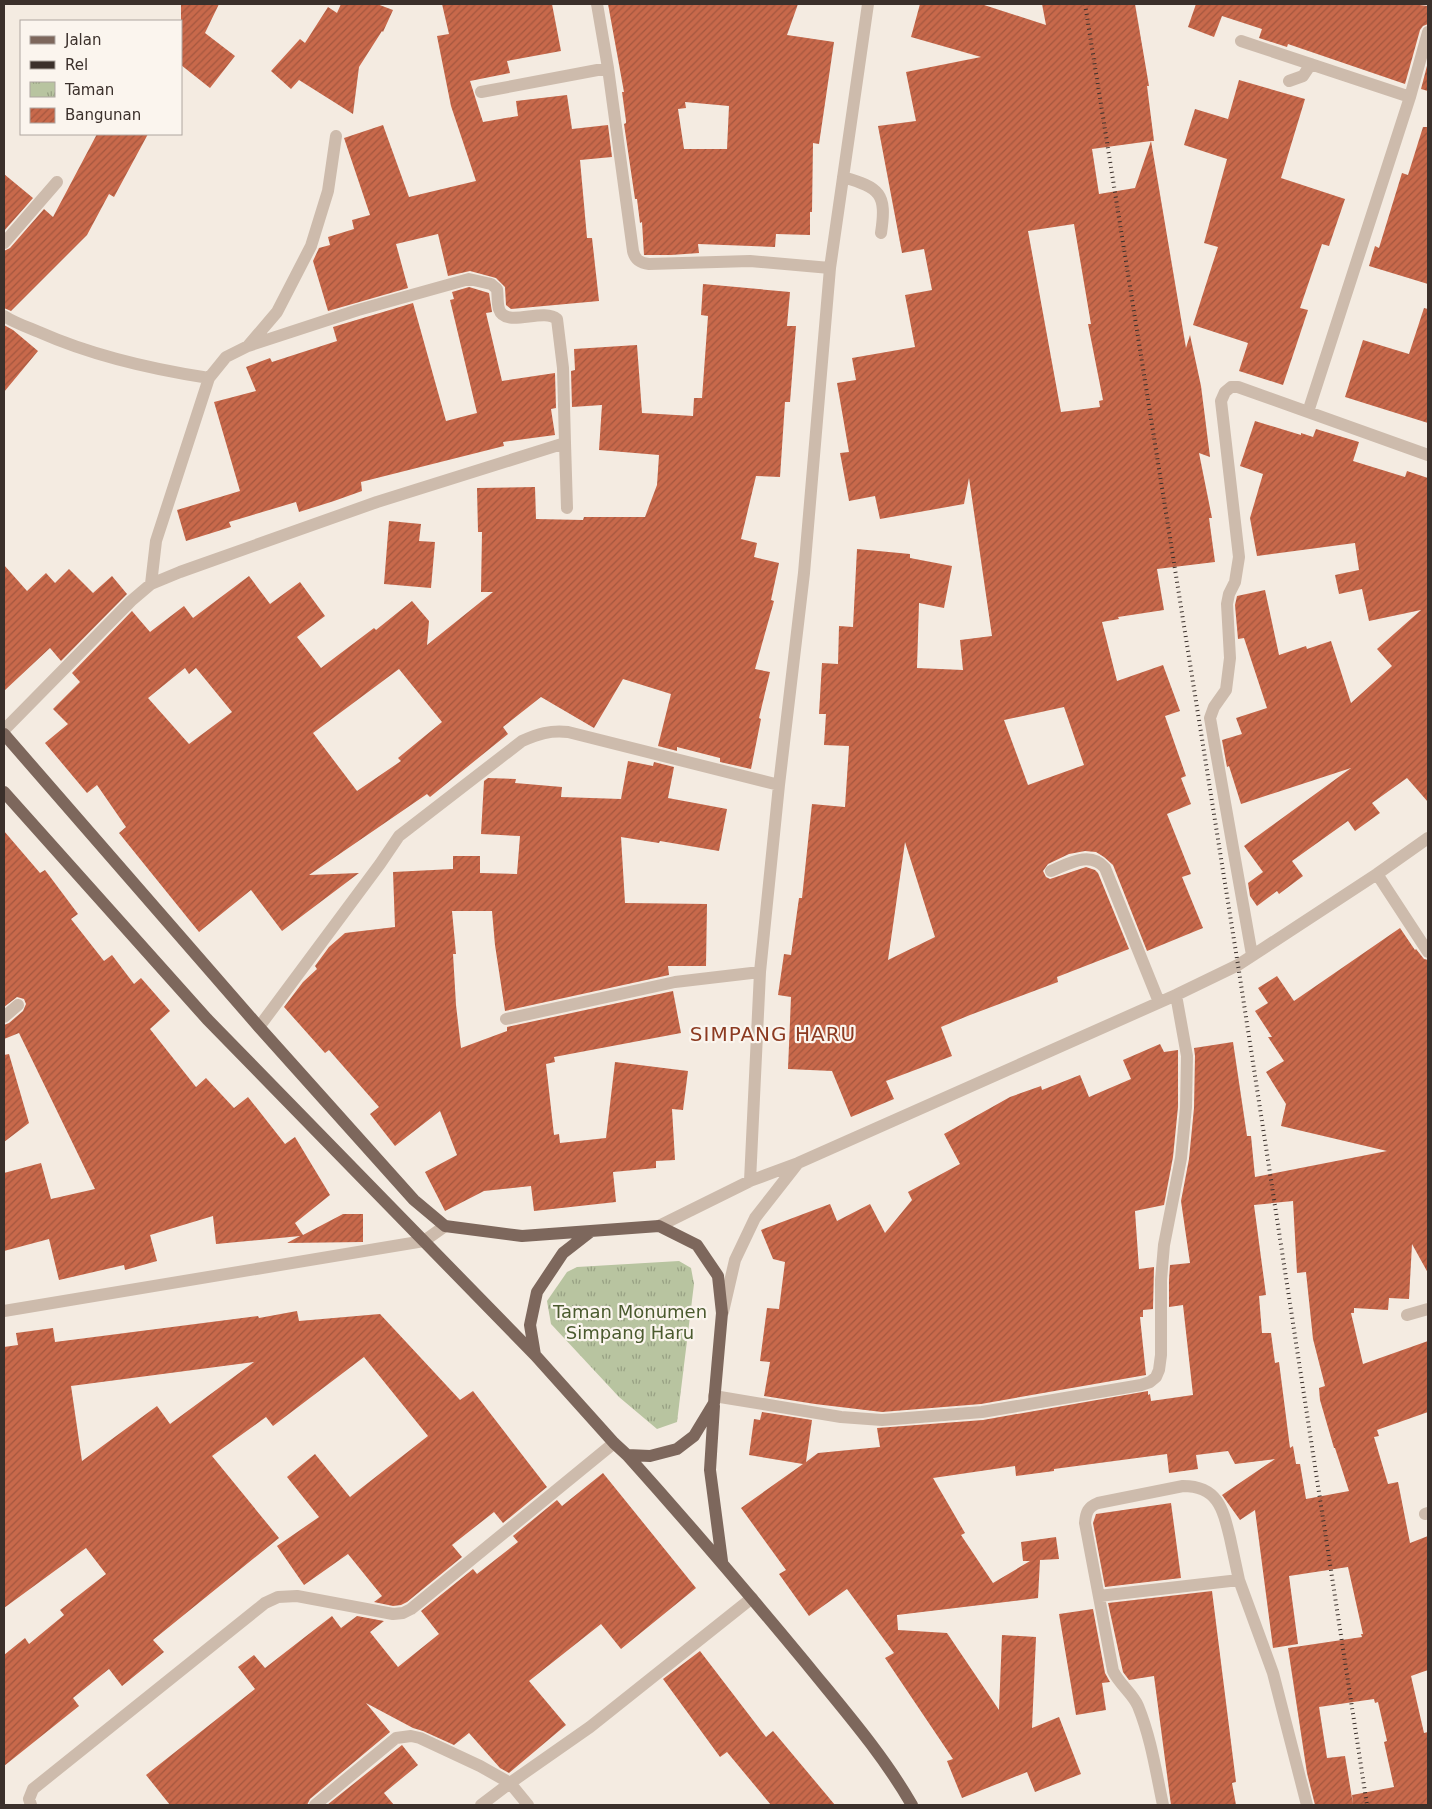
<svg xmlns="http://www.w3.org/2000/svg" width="1432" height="1809" viewBox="0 0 1432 1809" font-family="'DejaVu Sans',sans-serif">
<defs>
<pattern id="park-tufts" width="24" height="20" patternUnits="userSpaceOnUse" patternTransform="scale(1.25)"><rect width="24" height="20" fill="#b8c4a0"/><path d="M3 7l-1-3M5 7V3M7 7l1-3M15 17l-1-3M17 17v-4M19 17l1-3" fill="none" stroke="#97a083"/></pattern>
<pattern id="building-hatch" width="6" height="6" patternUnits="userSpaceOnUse" patternTransform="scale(1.25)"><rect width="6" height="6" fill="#c8694b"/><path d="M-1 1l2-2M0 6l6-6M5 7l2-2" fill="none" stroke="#a4573f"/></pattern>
</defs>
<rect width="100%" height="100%" fill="#f4ebe1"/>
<path fill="url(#park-tufts)" d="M 679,1261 L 691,1268 L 694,1284 L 677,1422 L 657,1429 L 619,1397 L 551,1324 L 547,1301 L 567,1272 L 577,1267 Z"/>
<path fill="url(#building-hatch)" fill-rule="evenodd" d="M 181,4 L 219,4 L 205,33 L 235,56 L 210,88 L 181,65 Z
M 341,4 L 377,4 L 393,10 L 383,32 L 382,31 L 359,67 L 353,114 L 299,80 L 291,89 L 271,71 L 300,39 L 305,43 L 328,7 L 337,13 Z
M 442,4 L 552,4 L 561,51 L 507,61 L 510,73 L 470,81 L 483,122 L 518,116 L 516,101 L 567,95 L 572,129 L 608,125 L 612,157 L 580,160 L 587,238 L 592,238 L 599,301 L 511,309 L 506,305 L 505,287 L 496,278 L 470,271 L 448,276 L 438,234 L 396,244 L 408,288 L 328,311 L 313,261 L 319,248 L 330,245 L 328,237 L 354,229 L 352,220 L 370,215 L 344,138 L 383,125 L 409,197 L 476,181 L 451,106 L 437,36 L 449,34 Z
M 608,4 L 798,4 L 787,35 L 834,42 L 819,144 L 813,143 L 812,212 L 810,212 L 810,235 L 776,234 L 775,247 L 698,244 L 699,253 L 671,255 L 644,255 L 642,222 L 640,223 L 637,199 L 635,199 L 624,124 L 626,123 L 626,121 L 622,92 L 624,92 ZM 685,102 L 729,106 L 727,149 L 684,149 L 678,109 L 686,108 Z
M 920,4 L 981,4 L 1046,25 L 1042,4 L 1135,4 L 1149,86 L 1147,86 L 1154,141 L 1151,141 L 1186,348 L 1190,335 L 1201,386 L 1210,457 L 1199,453 L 1212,518 L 1209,518 L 1215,562 L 1157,569 L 1164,610 L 1118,617 L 1119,619 L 1102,622 L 1117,681 L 1163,665 L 1180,711 L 1165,716 L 1186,776 L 1181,778 L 1191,804 L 1167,814 L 1191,874 L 1182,877 L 1203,928 L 1147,951 L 1113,865 L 1104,857 L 1096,852 L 1085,851 L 1069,854 L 1048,864 L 1043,871 L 1046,877 L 1050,879 L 1086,867 L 1095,870 L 1098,873 L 1129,949 L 1057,977 L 1058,982 L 970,1015 L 941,1027 L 952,1056 L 886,1081 L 894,1099 L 851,1117 L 832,1071 L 788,1069 L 791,997 L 778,995 L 784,954 L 791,955 L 799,898 L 802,898 L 812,804 L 845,807 L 849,746 L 824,745 L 826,714 L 819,714 L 822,663 L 838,664 L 839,626 L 853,627 L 857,549 L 910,554 L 910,558 L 952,566 L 944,608 L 919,603 L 917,668 L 963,670 L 960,640 L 992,636 L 969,478 L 964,504 L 880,519 L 875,496 L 849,501 L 840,453 L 849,452 L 837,383 L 856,380 L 852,358 L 915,347 L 905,295 L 932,290 L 924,249 L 902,253 L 878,126 L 916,121 L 906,72 L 981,57 L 911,37 ZM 1151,141 L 1135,188 L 1099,194 L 1092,149 ZM 1074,224 L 1091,324 L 1088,324 L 1103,400 L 1099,401 L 1100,407 L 1061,412 L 1028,231 ZM 1064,707 L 1084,765 L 1028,785 L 1004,720 ZM 905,842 L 935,937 L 888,960 Z
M 1196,4 L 1411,4 L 1428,6 L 1428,24 L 1423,26 L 1420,30 L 1405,84 L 1288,44 L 1287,47 L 1259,38 L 1262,29 L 1222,16 L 1214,37 L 1188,27 Z
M 1428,62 L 1428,91 L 1421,89 Z
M 1239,80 L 1305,99 L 1281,178 L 1345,199 L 1329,246 L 1322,244 L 1300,308 L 1308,310 L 1283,385 L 1239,371 L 1248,343 L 1193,325 L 1218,247 L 1204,243 L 1227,159 L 1184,145 L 1195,109 L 1228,119 Z
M 1423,127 L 1428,127 L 1428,284 L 1369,266 L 1375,246 L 1379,248 L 1402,173 L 1408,175 Z
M 97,134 L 148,134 L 114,197 L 109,194 L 87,235 L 11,311 L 4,308 L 4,251 L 10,248 L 44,209 L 53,217 Z
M 4,174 L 33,198 L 4,231 Z
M 703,284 L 790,292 L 787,326 L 796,326 L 790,402 L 785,402 L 780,477 L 756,476 L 741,539 L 757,543 L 754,557 L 779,563 L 771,600 L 774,601 L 755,669 L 770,672 L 759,718 L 761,719 L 751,769 L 720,762 L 720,758 L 677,747 L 677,751 L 658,746 L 671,694 L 623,679 L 594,728 L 541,697 L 503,727 L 508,734 L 430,797 L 427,794 L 309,875 L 359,873 L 282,931 L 251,890 L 199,932 L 119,833 L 126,827 L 97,785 L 87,793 L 45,743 L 68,724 L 53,709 L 80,682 L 72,673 L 132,611 L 150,632 L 184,606 L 193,618 L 249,576 L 270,604 L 300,582 L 325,616 L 297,637 L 321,668 L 374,628 L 376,630 L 412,601 L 429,621 L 427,645 L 493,592 L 481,592 L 482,532 L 478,532 L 477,488 L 535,487 L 536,519 L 583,520 L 584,517 L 645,517 L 657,485 L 659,455 L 599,450 L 602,405 L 572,407 L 571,371 L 575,370 L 574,349 L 637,345 L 642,413 L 693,416 L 694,398 L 702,398 L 708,316 L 701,315 ZM 185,668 L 189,674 L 196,668 L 232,712 L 189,744 L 148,698 ZM 399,669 L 442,722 L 398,758 L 401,761 L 357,791 L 313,733 Z
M 469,287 L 489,293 L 492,312 L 486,313 L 502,381 L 555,373 L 556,408 L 551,409 L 555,435 L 503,442 L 504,446 L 361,482 L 362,491 L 334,501 L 299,512 L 296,502 L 229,522 L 231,527 L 186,541 L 177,510 L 240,491 L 214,402 L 256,391 L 246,367 L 270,358 L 272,362 L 337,341 L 333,327 L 413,303 L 446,421 L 477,413 L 450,300 L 454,299 L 452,292 Z
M 1424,308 L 1428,309 L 1428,423 L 1345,397 L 1363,340 L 1409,354 Z
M 4,325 L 13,330 L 38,351 L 4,392 Z
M 1255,421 L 1301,435 L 1301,433 L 1313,437 L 1316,429 L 1359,442 L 1353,461 L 1405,477 L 1407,471 L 1428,478 L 1428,802 L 1407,778 L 1372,803 L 1380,813 L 1355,831 L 1348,821 L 1292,861 L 1303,876 L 1279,894 L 1277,891 L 1257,906 L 1250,896 L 1248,883 L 1263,872 L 1244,846 L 1351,768 L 1241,804 L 1229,766 L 1227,767 L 1222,740 L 1242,734 L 1236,718 L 1267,708 L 1244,638 L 1238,639 L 1235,605 L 1237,596 L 1265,590 L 1279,655 L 1306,646 L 1307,649 L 1331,641 L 1351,703 L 1392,666 L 1377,649 L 1421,610 L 1369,621 L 1362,589 L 1339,594 L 1335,575 L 1359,570 L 1355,543 L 1257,556 L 1250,518 L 1263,474 L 1240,466 Z
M 389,521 L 421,524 L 419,541 L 435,542 L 431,588 L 384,584 Z
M 4,565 L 27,591 L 46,573 L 55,583 L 69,569 L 93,593 L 112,576 L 127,594 L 61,661 L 50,648 L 4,691 Z
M 628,761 L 653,766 L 654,762 L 674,767 L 668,798 L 727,809 L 719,851 L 660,841 L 659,843 L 621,837 L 625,903 L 707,904 L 706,966 L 668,966 L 669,975 L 505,1011 L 495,945 L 492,911 L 452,911 L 456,954 L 453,954 L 456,1005 L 461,1048 L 507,1031 L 507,1027 L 673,991 L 681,1033 L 554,1057 L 555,1062 L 546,1064 L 554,1135 L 559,1134 L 560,1143 L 606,1138 L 615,1062 L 688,1071 L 683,1110 L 672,1109 L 675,1160 L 656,1161 L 656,1168 L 613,1172 L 616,1202 L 534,1211 L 531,1186 L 484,1191 L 445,1211 L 425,1172 L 457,1155 L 440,1111 L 395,1146 L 370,1114 L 379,1107 L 329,1050 L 325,1053 L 284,1007 L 303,982 L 317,969 L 315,966 L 329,947 L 345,933 L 395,927 L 393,872 L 453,869 L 453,856 L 480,856 L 480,873 L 517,874 L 520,836 L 481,834 L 484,781 L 488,778 L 516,779 L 515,783 L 562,787 L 561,797 L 621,799 Z
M 4,831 L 40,873 L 45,870 L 78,914 L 71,919 L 104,961 L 112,955 L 134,984 L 141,978 L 170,1011 L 150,1029 L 196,1087 L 206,1078 L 234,1108 L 248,1097 L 285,1144 L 295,1137 L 330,1195 L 295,1223 L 303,1235 L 343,1214 L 363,1214 L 363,1242 L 287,1243 L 300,1236 L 216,1244 L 213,1216 L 150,1235 L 157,1261 L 125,1270 L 124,1265 L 59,1280 L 49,1239 L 4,1251 L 4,1173 L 41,1163 L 51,1199 L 95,1189 L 19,1033 L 4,1039 L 4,1025 L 9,1023 L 23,1011 L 26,1004 L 24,999 L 17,997 L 4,1007 Z
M 1400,928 L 1415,950 L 1416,949 L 1424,959 L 1428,960 L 1428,1273 L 1412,1244 L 1409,1299 L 1389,1298 L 1388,1310 L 1354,1308 L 1354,1313 L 1351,1313 L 1363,1364 L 1428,1341 L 1428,1412 L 1377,1430 L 1379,1436 L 1374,1437 L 1388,1484 L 1398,1482 L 1410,1543 L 1428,1536 L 1428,1670 L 1411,1676 L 1424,1733 L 1428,1732 L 1428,1805 L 1315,1805 L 1307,1773 L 1288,1648 L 1362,1637 L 1361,1634 L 1363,1634 L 1348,1567 L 1289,1576 L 1298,1644 L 1273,1648 L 1255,1510 L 1240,1520 L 1222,1495 L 1275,1459 L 1235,1464 L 1228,1451 L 1196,1455 L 1198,1469 L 1169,1473 L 1167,1454 L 1054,1469 L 1054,1471 L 1016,1476 L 1015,1466 L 933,1478 L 965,1533 L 961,1535 L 993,1583 L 1030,1561 L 1023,1561 L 1021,1542 L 1056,1537 L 1059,1559 L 1040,1560 L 1038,1598 L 897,1615 L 898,1630 L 947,1633 L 999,1710 L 1002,1635 L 1036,1637 L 1032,1728 L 1059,1717 L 1081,1774 L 1035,1792 L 1027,1772 L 962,1798 L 947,1761 L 953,1759 L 885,1658 L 894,1653 L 847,1589 L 809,1616 L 779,1574 L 786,1570 L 741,1508 L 803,1464 L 749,1455 L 754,1419 L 760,1420 L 762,1412 L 812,1420 L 806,1462 L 818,1453 L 880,1447 L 877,1428 L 983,1420 L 1148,1391 L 1148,1395 L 1150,1394 L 1151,1401 L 1193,1395 L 1183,1305 L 1169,1307 L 1169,1280 L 1170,1265 L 1190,1263 L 1181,1201 L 1189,1159 L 1194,1108 L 1195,1056 L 1194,1048 L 1233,1042 L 1247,1136 L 1251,1136 L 1255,1177 L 1387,1151 L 1281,1126 L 1286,1104 L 1266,1072 L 1284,1061 L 1268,1037 L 1272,1037 L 1255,1011 L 1268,1003 L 1258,988 L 1277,976 L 1294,1001 ZM 1293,1201 L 1297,1273 L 1306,1272 L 1313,1339 L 1325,1386 L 1319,1388 L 1320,1400 L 1334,1448 L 1335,1448 L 1349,1491 L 1306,1499 L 1300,1464 L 1296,1464 L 1293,1446 L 1290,1448 L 1279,1362 L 1275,1363 L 1271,1333 L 1262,1333 L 1259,1296 L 1266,1295 L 1254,1205 ZM 1374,1699 L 1375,1703 L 1378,1702 L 1387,1741 L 1384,1742 L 1394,1787 L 1352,1795 L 1353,1804 L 1345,1756 L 1327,1758 L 1319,1707 Z
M 1160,1044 L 1164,1052 L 1178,1050 L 1178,1107 L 1173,1157 L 1164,1205 L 1135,1211 L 1139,1269 L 1154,1267 L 1153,1309 L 1143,1310 L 1143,1317 L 1140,1317 L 1146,1375 L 981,1404 L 882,1412 L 815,1404 L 764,1396 L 770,1362 L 760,1361 L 767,1308 L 779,1309 L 785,1262 L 773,1259 L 761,1230 L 830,1204 L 837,1221 L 870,1204 L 885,1233 L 912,1200 L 908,1192 L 960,1164 L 944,1134 L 1010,1097 L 1041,1086 L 1042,1090 L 1080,1075 L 1089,1097 L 1131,1079 L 1123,1060 Z
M 9,1054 L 29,1123 L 4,1142 L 4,1055 Z
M 297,1311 L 299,1321 L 380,1314 L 460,1400 L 473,1391 L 547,1487 L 503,1523 L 494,1512 L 452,1545 L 462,1557 L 407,1602 L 401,1605 L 393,1606 L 374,1602 L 382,1596 L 348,1554 L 304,1585 L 277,1546 L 319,1517 L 287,1477 L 315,1454 L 350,1497 L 428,1436 L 364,1357 L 273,1426 L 266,1417 L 212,1456 L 279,1538 L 153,1640 L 164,1652 L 122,1686 L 109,1669 L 73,1698 L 79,1706 L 4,1766 L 4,1655 L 25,1638 L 29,1644 L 64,1615 L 60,1610 L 106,1574 L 86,1548 L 4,1608 L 4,1347 L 18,1345 L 16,1333 L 53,1328 L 55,1342 L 258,1316 L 259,1318 ZM 254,1362 L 170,1424 L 157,1406 L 82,1461 L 71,1386 Z
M 603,1473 L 696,1588 L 621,1649 L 601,1624 L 529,1681 L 566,1725 L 509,1773 L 500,1768 L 469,1733 L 454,1745 L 423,1731 L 413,1728 L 366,1703 L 390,1732 L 310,1799 L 307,1805 L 170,1805 L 146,1775 L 255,1689 L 238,1667 L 254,1655 L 265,1668 L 332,1616 L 341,1628 L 357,1616 L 384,1621 L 370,1632 L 398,1667 L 439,1634 L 421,1611 L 473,1569 L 477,1574 L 518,1542 L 513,1536 L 557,1500 L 562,1506 Z
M 1171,1503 L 1181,1578 L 1105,1587 L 1093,1523 L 1096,1514 Z
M 1212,1591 L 1236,1782 L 1232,1783 L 1236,1805 L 1171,1805 L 1154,1676 L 1129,1680 L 1123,1672 L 1108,1603 Z
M 1093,1609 L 1105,1673 L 1110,1682 L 1102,1683 L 1106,1710 L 1076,1715 L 1059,1614 Z
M 700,1651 L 766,1737 L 773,1731 L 835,1805 L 771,1805 L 727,1752 L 720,1757 L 663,1679 Z
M 402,1745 L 418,1765 L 384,1793 L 394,1805 L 327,1805 Z"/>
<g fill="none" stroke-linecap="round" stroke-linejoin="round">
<path stroke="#cdbbac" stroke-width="12" d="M 597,4 L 608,68 L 633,251 C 635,260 640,263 649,264 L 750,261 L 830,268
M 1241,41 L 1410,97
M 1289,81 L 1303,76 L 1311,64
M 481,92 L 608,68
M 843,177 C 880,188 887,193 881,233
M 4,243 L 57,182
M 4,316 C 15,323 27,327 39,332 C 93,356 150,369 209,378
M 248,346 L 277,312 L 311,246 L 328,191 L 336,136
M 1308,412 L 1410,97 L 1428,32
M 565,443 L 567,508
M 4,730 L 131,601 L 151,584 L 180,572 L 377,502 L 565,443 L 563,368 L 557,319 C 543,307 505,329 499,309 C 497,303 498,296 497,289 L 491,284 L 469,279 L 358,310 L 248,346 L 226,357 L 209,378 L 156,541 L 151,584
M 1051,871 C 1068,864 1090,850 1105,868 L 1159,1002
M 1377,874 L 1428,952
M 1252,955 L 1210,718 L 1214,707 L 1226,690 L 1230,658 L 1227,604 L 1229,594 L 1235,582 L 1239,557 L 1221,401 L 1225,392 L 1231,387 L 1238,387 L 1428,455
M 4,1017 L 18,1005
M 506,1019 L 675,982 L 760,972
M 259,1027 L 380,864 L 399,836 L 522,741 C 538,734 550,730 568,732 L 779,785
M 750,1181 L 760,972 L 779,785 L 804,573 L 830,268 L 868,4
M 659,1226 L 750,1181 L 798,1163 L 1176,995 L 1238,965 L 1377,874 L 1428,838
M 4,1311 L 424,1241 L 445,1226
M 723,1312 L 735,1260 L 755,1218 L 798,1163
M 1407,1315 L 1428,1309
M 714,1396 L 841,1417 L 882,1420 L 982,1412 L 1141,1385 L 1150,1382 L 1156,1377 L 1159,1370 L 1161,1355 L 1161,1280 L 1164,1245 L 1181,1158 L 1186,1107 L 1187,1056 L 1176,995
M 1425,1514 L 1428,1513
M 1099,1596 L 1239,1580 L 1273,1673 L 1307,1805
M 31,1805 L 29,1799 L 33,1789 L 265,1603 L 278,1597 L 297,1596 L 393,1614 L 403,1613 L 411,1609 L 614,1443
M 315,1805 L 396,1738 L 411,1736 L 420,1738 L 480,1766 L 510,1783 L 481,1805
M 528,1805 L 510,1783 L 590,1727 L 752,1598
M 1163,1805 C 1156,1772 1151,1738 1138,1706 C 1133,1694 1120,1685 1113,1671 L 1085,1523 C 1086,1512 1088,1507 1098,1503 L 1183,1486 C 1218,1486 1223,1509 1230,1538 C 1233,1552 1236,1566 1239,1580"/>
<path stroke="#7d675c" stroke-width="12" d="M 4,734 L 259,1027 L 414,1200 L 445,1226 L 522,1236 L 659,1226 L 697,1245 L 718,1276 L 722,1313 L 714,1403 L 694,1436 L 677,1449 L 650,1456 L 627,1455 L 614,1443 L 535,1355 L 530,1325 L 537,1292 L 563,1253 L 590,1232
M 4,792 L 207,1019 L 535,1355
M 714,1406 L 710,1470 L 722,1561
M 627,1455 C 688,1523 747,1592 805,1662 C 843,1709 882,1753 912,1805"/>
<path stroke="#3b302b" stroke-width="4" stroke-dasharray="1 4" stroke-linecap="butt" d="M 1085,4 L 1238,965 L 1367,1805"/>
</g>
<g text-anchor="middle" stroke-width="4.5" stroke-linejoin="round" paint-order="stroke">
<g font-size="18" fill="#4a5a2e" stroke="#fbf5ee">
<text x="630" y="1318">Taman Monumen<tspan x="630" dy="21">Simpang Haru</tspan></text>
</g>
<g font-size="20" letter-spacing="1" fill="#8c3b22" stroke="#fbf5ee">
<text x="773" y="1041">SIMPANG HARU</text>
</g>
</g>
<rect width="1432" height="1809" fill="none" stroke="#3b302b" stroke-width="10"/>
<rect x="20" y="20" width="162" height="115" fill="#fbf5ee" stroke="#aea6a0"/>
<rect x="30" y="36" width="25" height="8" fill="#7d675c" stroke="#aea6a0"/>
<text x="65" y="45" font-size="15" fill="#3b302b">Jalan</text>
<rect x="30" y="61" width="25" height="8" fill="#3b302b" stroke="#aea6a0"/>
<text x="65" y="70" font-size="15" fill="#3b302b">Rel</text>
<rect x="30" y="82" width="25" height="15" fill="url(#park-tufts)" stroke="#aea6a0"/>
<text x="65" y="95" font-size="15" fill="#3b302b">Taman</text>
<rect x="30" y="108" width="25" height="15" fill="url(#building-hatch)" stroke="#aea6a0"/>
<text x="65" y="120" font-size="15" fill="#3b302b">Bangunan</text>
</svg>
